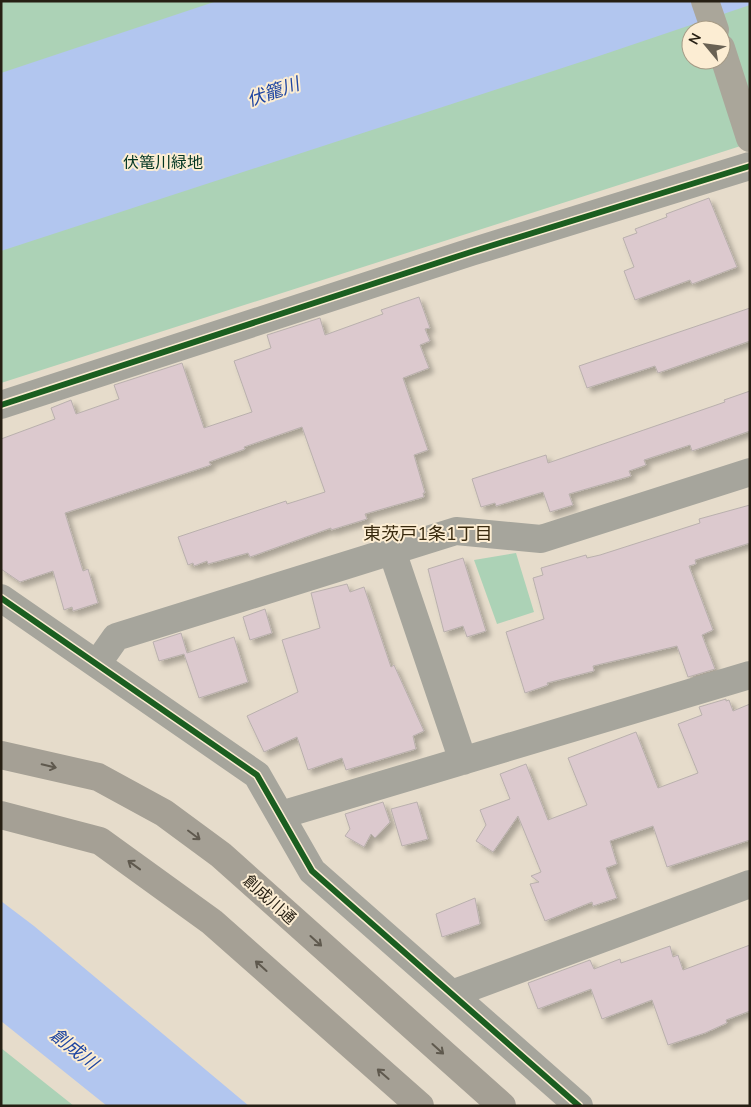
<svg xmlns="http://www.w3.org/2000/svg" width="751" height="1107" viewBox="0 0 751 1107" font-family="'Nunito Sans','Noto Sans JP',sans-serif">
<defs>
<filter id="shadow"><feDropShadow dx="4.5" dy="4.5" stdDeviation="2.5" flood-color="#0004"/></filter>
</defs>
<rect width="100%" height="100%" fill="#e6dccb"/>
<path fill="#acd2b6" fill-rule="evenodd" d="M 1,1 L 750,1 L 750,143 L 1,383 ZM 691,30 L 721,30 L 721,60 L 691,60 Z
M 516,553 L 534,612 L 497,624 L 474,560 Z
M 1,1048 L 74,1106 L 1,1106 Z"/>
<path fill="#b2c6ef" d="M 217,1 L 750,1 L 750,5 L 599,56 L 1,251 L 1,73 Z
M 1,901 L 34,926 L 249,1106 L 107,1106 L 1,1021 Z"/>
<path fill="#dcc9ce" stroke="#b9b0ad" filter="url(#shadow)" d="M 709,198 L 737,267 L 692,284 L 690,280 L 635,300 L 624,271 L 634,267 L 623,238 L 637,233 L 635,229 L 667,217 L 666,214 Z
M 419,297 L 430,328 L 425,329 L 430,341 L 420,345 L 429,368 L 403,378 L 428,450 L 414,455 L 425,493 L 423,493 L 424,497 L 365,514 L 367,519 L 331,530 L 331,528 L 250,557 L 248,553 L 208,564 L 207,561 L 194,566 L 193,563 L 188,565 L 178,537 L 286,501 L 287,504 L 325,492 L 302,427 L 244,447 L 245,449 L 209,462 L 211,465 L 65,513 L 83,571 L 88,569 L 98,603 L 73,611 L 72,607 L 64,610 L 53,571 L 20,582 L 1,569 L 1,439 L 55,419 L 51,408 L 71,400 L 76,414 L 119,399 L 114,385 L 182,363 L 204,428 L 252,412 L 234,361 L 271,348 L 267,335 L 320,318 L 325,335 L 383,314 L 381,310 Z
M 750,308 L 750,341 L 658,373 L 655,366 L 587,388 L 579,366 Z
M 750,391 L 750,431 L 692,451 L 690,445 L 644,460 L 646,465 L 629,471 L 631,476 L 569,494 L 573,505 L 550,512 L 543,492 L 496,506 L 495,503 L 481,507 L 472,479 L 546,455 L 548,463 L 725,402 L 724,400 Z
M 750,505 L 750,543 L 695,560 L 696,564 L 689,566 L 713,630 L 702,635 L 715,669 L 688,677 L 677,646 L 593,666 L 594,671 L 547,683 L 548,685 L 525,693 L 506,632 L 544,619 L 533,578 L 543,575 L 541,568 L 586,555 L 587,558 L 600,555 L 700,523 L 699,519 Z
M 463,558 L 486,631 L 467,637 L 463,626 L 444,632 L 428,569 Z
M 347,584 L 350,592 L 364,587 L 391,667 L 394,665 L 424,731 L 413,736 L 416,749 L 346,770 L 342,758 L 308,770 L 297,737 L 264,752 L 247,716 L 298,692 L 282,640 L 320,628 L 311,593 Z
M 265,609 L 272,633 L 250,640 L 243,617 Z
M 181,633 L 187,653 L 234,637 L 248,682 L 199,698 L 184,654 L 159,661 L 153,642 Z
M 726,699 L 726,701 L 729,700 L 733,711 L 750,704 L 750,840 L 667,867 L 653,826 L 610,841 L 617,864 L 606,868 L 617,898 L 593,906 L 592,902 L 545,921 L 530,884 L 539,882 L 531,876 L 541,872 L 518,816 L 493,852 L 476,841 L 486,825 L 480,810 L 510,799 L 500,774 L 526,764 L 548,820 L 587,805 L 568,758 L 636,732 L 658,788 L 698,773 L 678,724 L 702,715 L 699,707 Z
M 383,802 L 390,822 L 375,838 L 371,834 L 364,847 L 345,836 L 350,829 L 345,814 Z
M 417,802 L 428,839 L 402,846 L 391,809 Z
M 475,898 L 480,924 L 442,937 L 436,914 Z
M 750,945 L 750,1011 L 726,1020 L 727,1023 L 705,1033 L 668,1045 L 652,1000 L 602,1019 L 591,989 L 538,1009 L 528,983 L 590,960 L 594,969 L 620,959 L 621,963 L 670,946 L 673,957 L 678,955 L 683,970 Z"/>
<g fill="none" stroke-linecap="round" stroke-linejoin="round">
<path stroke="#a6a59c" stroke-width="28" d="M 1,405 L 471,252 L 750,166
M 392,551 L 463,761
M 1,598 L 257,775 L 312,871 L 579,1106
M 97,664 L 116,637 L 456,531 L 541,539 L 750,472
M 281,815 L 750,675
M 452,994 L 750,884"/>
<path stroke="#aaa69a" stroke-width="28" d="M 705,1 L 715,30
M 721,48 L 750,138"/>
<path stroke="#a5a095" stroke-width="28" d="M 1,755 L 98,777 L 164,813 L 221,855 L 502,1106
M 1,815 L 100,841 L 212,922 L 420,1106"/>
<defs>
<path id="cycleway" d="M 1,405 L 471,252 L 750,166
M 1,598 L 257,775 L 312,871 L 579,1106"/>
</defs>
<use href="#cycleway" stroke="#fcedd3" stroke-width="9"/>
<use href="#cycleway" stroke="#1b5e20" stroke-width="6"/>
</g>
<defs><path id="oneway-shaft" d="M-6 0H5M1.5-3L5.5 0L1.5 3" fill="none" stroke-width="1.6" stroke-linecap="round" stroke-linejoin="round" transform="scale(1.25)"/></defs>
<g stroke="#5f594e">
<use href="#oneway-shaft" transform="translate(49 766) rotate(13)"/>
<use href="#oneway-shaft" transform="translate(194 835) rotate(37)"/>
<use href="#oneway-shaft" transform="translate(134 865) rotate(-144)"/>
<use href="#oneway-shaft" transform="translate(316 941) rotate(42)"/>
<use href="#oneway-shaft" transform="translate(261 966) rotate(-138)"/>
<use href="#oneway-shaft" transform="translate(438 1049) rotate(42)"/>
<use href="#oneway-shaft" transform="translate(383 1074) rotate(-139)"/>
</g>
<g text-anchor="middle" stroke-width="4" stroke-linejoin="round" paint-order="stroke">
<g font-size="16" fill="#033623" stroke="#fcedd3">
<text x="163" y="168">伏篭川緑地</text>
</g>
<g font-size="16" fill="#261f13" stroke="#fcedd3">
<text transform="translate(270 899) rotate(42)" y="6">創成川通</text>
</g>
<g font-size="18" font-style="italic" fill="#1f46a2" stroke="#fcedd3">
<text transform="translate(273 92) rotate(-19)" y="6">伏籠川</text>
<text transform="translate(74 1049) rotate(38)" y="6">創成川</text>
</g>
<g font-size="18" fill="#392a0e" stroke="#fcedd3">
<text x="428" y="540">東茨戸1条1丁目</text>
</g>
</g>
<rect width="751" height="1107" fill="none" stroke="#261f13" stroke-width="5"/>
<g transform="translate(706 45) rotate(299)"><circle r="24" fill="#fcedd3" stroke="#a69b86"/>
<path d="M0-4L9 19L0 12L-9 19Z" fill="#696153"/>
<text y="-8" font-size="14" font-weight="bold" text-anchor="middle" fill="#261f13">N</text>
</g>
</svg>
